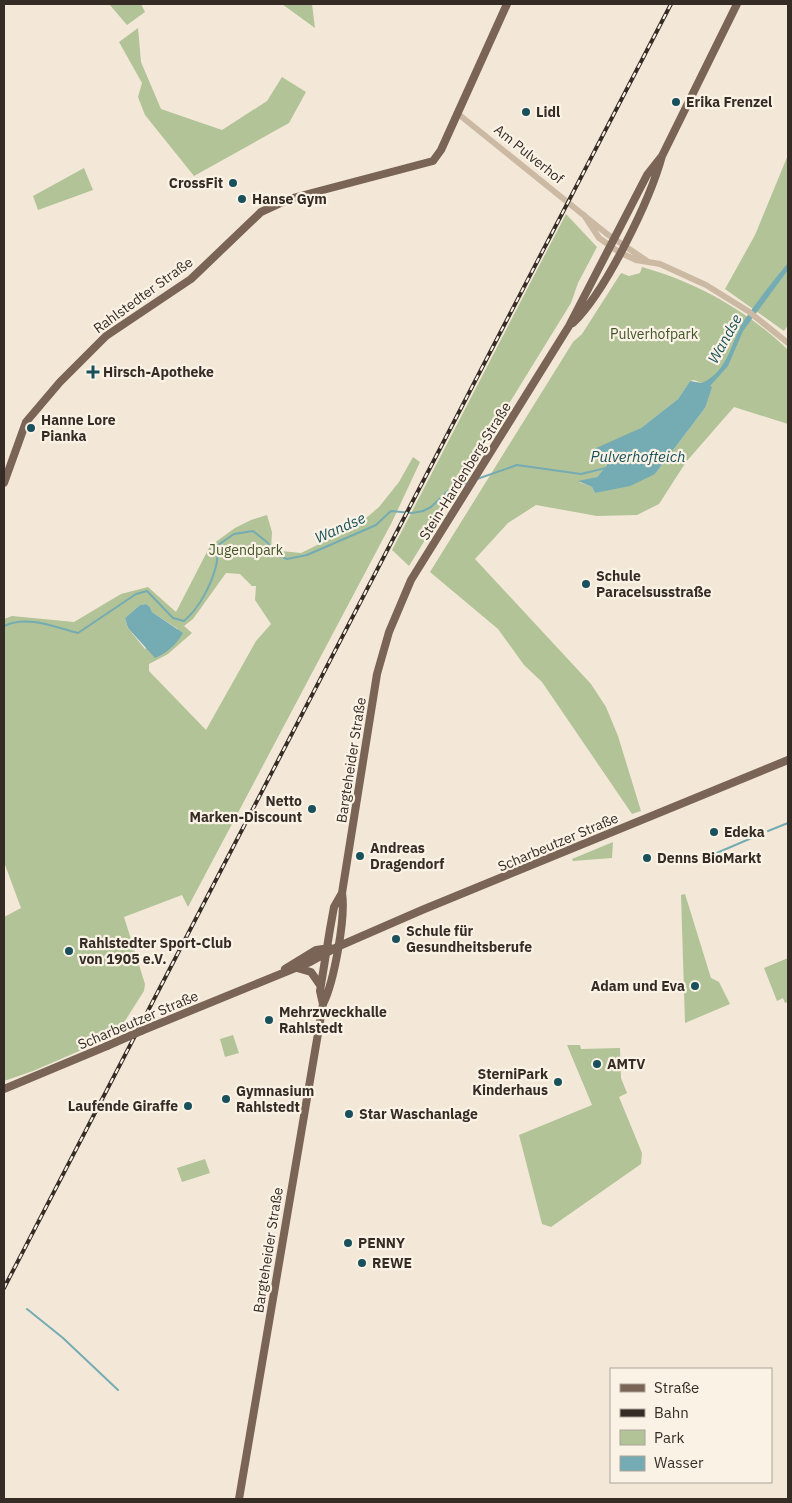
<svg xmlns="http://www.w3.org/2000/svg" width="792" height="1503" viewBox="0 0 792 1503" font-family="'IBM Plex Sans',sans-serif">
<rect width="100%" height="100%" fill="#f3e8d8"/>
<path fill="#b1c397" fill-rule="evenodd" d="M 109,4 L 141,4 L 145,12 L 127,25 Z
M 282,4 L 312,4 L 315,28 Z
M 138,28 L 141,62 L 161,109 L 222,130 L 267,101 L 282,77 L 306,92 L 289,123 L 194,176 L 145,115 L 138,97 L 142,83 L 119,42 Z
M 788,155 L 788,325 L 784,331 L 725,289 L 755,235 Z
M 84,168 L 93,190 L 38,210 L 33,196 Z
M 566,214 L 597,247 L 578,283 L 571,303 L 409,566 L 392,550 Z
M 642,267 C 696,282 748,311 788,350 L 788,424 L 734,407 L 686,462 L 659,504 L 637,515 L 597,516 L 536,505 L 508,523 L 475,559 L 591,684 L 606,707 L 618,736 L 641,811 L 632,814 L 542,682 L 524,665 L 498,629 L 430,572 L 573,342 L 582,334 L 621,273 L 629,276 L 640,273 ZM 694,380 L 709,386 L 705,408 L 655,474 L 595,493 L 592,487 L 579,482 L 597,477 L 607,465 L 606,459 L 623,438 L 641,428 L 678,399 L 690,381 Z
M 413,457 L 420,462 L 392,522 L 188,907 L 182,895 L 124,917 L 145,984 L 144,991 L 123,1024 L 111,1029 L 114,1036 L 33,1071 L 4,1081 L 4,917 L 21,908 L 4,862 L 4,619 L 12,616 L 74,622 L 121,594 L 148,587 L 176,612 L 210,546 L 235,528 L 251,520 L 267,515 L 272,532 L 271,550 L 301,553 L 358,525 L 379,507 L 399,482 ZM 226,573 L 240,574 L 252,586 L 256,586 L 255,600 L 271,624 L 256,641 L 206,730 L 149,671 L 149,664 L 168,654 L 192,633 L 184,626 L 193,619 ZM 146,604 L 150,607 L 152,612 L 178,629 L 145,649 L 128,628 L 125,618 L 140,605 Z
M 613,842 L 612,858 L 573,861 L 572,859 Z
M 685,894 L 711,978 L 719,982 L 730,1004 L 685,1023 L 681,895 Z
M 788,958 L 788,1002 L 785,1003 L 783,998 L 777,1001 L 764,968 Z
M 233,1035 L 239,1053 L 225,1057 L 220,1039 Z
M 567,1045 L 580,1045 L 581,1049 L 620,1048 L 621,1078 L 627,1093 L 619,1097 L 642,1153 L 641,1164 L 551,1227 L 542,1224 L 519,1135 L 592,1105 Z
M 205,1159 L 210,1173 L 182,1182 L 177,1168 Z"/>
<path fill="#75abb2" d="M 788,263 L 788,270 L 743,331 L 728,366 L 710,386 L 712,387 L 705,408 L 655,474 L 630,486 L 595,493 L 592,487 L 578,481 L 597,477 L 607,465 L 606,459 L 592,459 L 594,449 L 641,428 L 678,399 L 690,381 L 702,383 C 730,370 730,342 745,319 C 758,300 773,281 788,263 Z
M 146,604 L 150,607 L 152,612 L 183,633 C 177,644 167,653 155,658 L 128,628 L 125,618 L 140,605 Z"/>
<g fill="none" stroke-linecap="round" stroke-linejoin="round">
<path stroke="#75abb2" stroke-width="2" d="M 477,479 L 517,465 L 581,474 L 606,468
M 4,626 C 28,615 54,627 78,633 L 136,594 L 147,591 L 173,618 L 184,621 C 199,608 211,586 216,566 C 218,559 217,552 218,545 L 234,534 L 253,531 L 268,543 L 271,552 L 287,559 L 307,555 L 376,525 L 391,511 L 412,513 L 423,511 L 431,507 L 449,490 L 468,482
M 768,831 L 788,823
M 712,855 L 761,834
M 27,1309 L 63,1338 L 118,1390"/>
<path stroke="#ccb9a3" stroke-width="6" d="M 457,113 L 607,234 L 647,261
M 584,215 L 599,238 L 619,252 L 636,260 L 660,264 L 706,285 L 748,311 L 788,343"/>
<path stroke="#7a6456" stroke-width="8" d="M 573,323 C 606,291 650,200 662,156 L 737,4
M 4,483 L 26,422 L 60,382 L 106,336 L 191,279 L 261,212 L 289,199 L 433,161 L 441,150 L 507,4
M 297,968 L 311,972 L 320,985
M 285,969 L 316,950 L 330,948
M 323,1004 L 320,991 L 330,929 L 334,907 L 342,893
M 141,1031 L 310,962 L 337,947 L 422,910 L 788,760
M 4,1089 L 107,1046
M 239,1499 L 323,1004 C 334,982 346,917 342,893 L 377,674 L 389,632 L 411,580 L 569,326 L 647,175 L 662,156"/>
<defs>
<path id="rail" d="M 4,1288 L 671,4"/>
</defs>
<use href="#rail" stroke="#362c26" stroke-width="4"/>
<use href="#rail" stroke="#faf2e5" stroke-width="2" stroke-dasharray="5.5" stroke-linecap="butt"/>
<path stroke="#7a6456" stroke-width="8" d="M 107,1046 L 141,1031"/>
</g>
<g fill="#18515b" stroke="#faf2e5" stroke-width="2">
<circle cx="676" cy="102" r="5"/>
<circle cx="526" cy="112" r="5"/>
<circle cx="233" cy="183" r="5"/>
<circle cx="242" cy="199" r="5"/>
<path d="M90.5 364.5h5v5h5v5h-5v5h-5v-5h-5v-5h5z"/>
<circle cx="31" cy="428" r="5"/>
<circle cx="586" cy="584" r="5"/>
<circle cx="312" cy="809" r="5"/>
<circle cx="714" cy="832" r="5"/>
<circle cx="360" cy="856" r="5"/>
<circle cx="647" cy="858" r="5"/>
<circle cx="396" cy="939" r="5"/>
<circle cx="69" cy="951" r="5"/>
<circle cx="695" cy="986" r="5"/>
<circle cx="269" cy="1020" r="5"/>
<circle cx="597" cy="1064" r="5"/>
<circle cx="558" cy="1082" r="5"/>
<circle cx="226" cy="1099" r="5"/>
<circle cx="188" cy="1106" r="5"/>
<circle cx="349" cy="1114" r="5"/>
<circle cx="348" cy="1243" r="5"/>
<circle cx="362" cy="1263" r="5"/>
</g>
<g text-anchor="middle" stroke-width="4.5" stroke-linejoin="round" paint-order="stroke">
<g font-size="14" font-weight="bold" fill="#362c26" stroke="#faf2e5" text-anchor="start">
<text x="686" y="107">Erika Frenzel</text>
<text x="536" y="117">Lidl</text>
<text x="223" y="188" text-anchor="end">CrossFit</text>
<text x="252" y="204">Hanse Gym</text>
<text x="103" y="377">Hirsch-Apotheke</text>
<text x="41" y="425">Hanne Lore<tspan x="41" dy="16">Pianka</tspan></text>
<text x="596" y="581">Schule<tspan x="596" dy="16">Paracelsusstraße</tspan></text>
<text x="302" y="806" text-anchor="end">Netto<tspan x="302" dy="16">Marken-Discount</tspan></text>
<text x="724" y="837">Edeka</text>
<text x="370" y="853">Andreas<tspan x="370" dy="16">Dragendorf</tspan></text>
<text x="657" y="863">Denns BioMarkt</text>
<text x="406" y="936">Schule für<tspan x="406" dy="16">Gesundheitsberufe</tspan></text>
<text x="79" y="948">Rahlstedter Sport-Club<tspan x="79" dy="16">von 1905 e.V.</tspan></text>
<text x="685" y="991" text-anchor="end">Adam und Eva</text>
<text x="279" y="1017">Mehrzweckhalle<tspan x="279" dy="16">Rahlstedt</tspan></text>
<text x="607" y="1069">AMTV</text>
<text x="548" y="1079" text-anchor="end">SterniPark<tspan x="548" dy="16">Kinderhaus</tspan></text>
<text x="236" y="1096">Gymnasium<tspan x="236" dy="16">Rahlstedt</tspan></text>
<text x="178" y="1111" text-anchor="end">Laufende Giraffe</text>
<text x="359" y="1119">Star Waschanlage</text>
<text x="358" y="1248">PENNY</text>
<text x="372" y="1268">REWE</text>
</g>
<g font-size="14" fill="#362c26" stroke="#faf2e5">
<text transform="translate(529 154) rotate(39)" y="5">Am Pulverhof</text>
<text transform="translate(143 295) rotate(-36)" y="5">Rahlstedter Straße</text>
<text transform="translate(465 471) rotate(-58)" y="5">Stein-Hardenberg-Straße</text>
<text transform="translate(351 760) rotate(-81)" y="5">Bargteheider Straße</text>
<text transform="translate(558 842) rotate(-23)" y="5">Scharbeutzer Straße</text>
<text transform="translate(138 1020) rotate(-23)" y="5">Scharbeutzer Straße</text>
<text transform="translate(268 1250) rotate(-81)" y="5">Bargteheider Straße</text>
</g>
<g font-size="14" fill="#425628" stroke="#faf2e5">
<text x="654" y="339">Pulverhofpark</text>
<text x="246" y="555">Jugendpark</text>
</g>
<g font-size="15" font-style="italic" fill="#18515b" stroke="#faf2e5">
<text transform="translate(725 339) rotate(-61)" y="5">Wandse</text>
<text x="638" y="462">Pulverhofteich</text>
<text transform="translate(340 528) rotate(-24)" y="5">Wandse</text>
</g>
</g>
<rect width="792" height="1503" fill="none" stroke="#362c26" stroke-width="10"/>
<rect x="610" y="1368" width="162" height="115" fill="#faf2e5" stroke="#aca399"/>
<rect x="620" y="1384" width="25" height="8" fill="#7a6456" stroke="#aca399"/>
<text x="654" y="1393" font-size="15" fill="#362c26">Straße</text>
<rect x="620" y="1409" width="25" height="8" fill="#362c26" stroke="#aca399"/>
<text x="654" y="1418" font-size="15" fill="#362c26">Bahn</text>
<rect x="620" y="1430" width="25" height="15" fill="#b1c397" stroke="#aca399"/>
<text x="654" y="1443" font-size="15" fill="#362c26">Park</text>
<rect x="620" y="1456" width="25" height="15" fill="#75abb2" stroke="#aca399"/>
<text x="654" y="1468" font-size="15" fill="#362c26">Wasser</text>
</svg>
